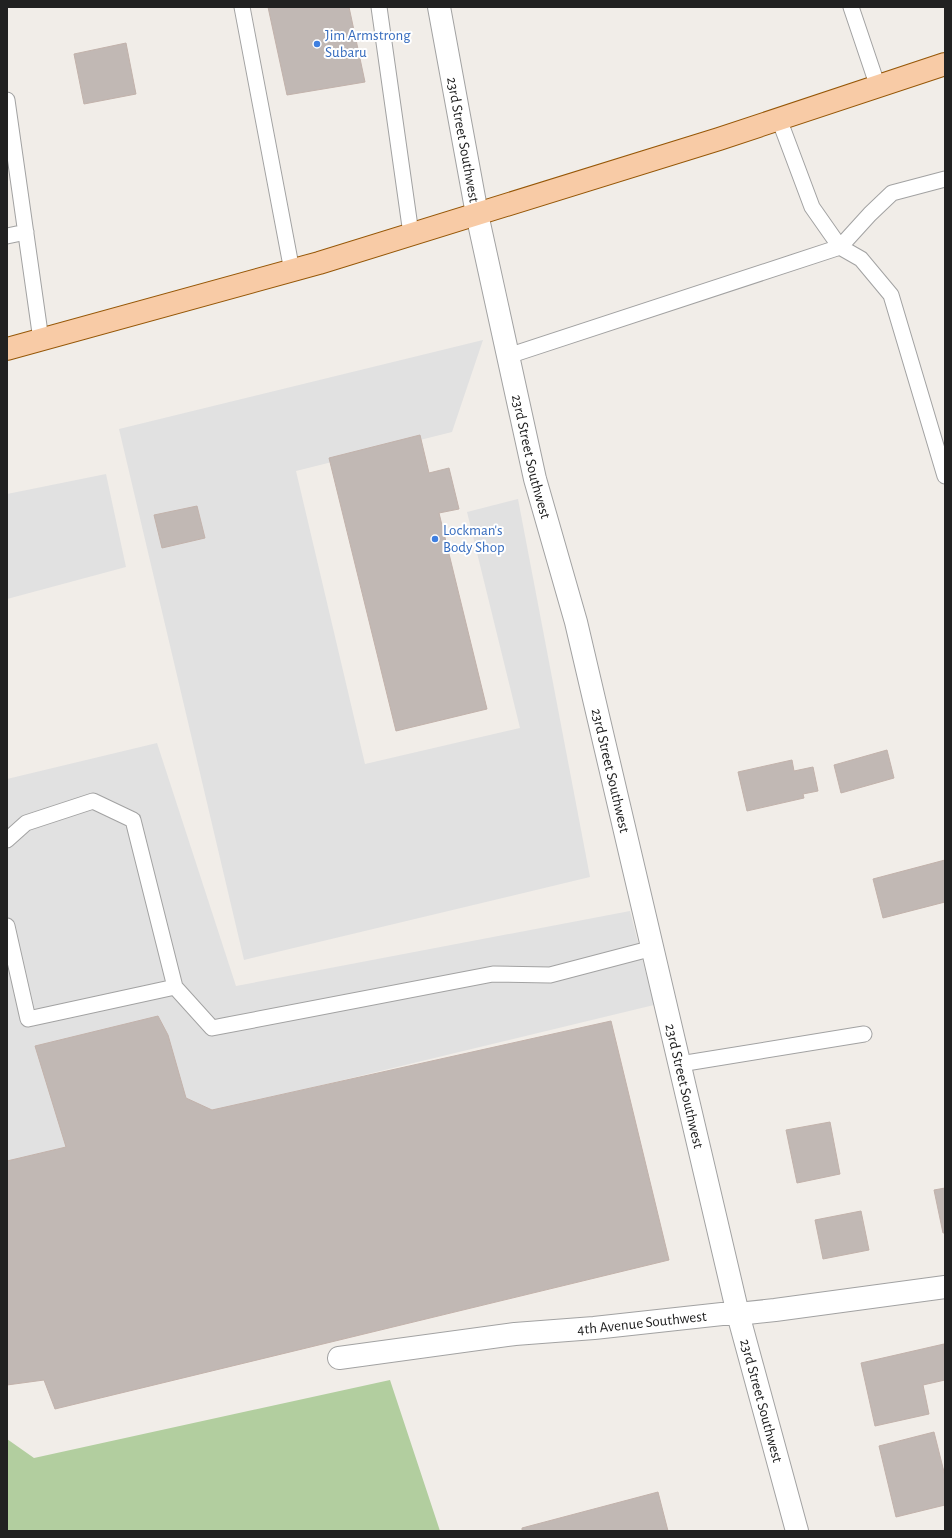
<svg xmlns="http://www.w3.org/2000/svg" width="952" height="1538" viewBox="0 0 952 1538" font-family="'Alegreya Sans',sans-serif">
<rect width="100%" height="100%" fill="#f1ede8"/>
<path fill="#b2ce9f" d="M 390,1380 L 440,1531 L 7,1531 L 7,1439 L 34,1458 Z"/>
<path fill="#e1e1e1" d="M 483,340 L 452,432 L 296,471 L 365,764 L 520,728 L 467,512 L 518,499 L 590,877 L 244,960 L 119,429 Z
M 106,474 L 126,567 L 7,599 L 7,494 Z
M 157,743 L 236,986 L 630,911 L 654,1005 L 7,1161 L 7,779 Z"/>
<path fill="#c1b8b4" stroke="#c2b2ab" d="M 268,7 L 349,7 L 365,82 L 287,95 Z
M 126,43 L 136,94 L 84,104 L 74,54 Z
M 420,435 L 429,473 L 449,468 L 459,509 L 439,513 L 487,709 L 396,731 L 329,458 Z
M 197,506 L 205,538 L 162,548 L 154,515 Z
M 887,750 L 894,778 L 841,793 L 834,765 Z
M 792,760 L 794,771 L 813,767 L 818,791 L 803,794 L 804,798 L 747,811 L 738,772 Z
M 945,860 L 945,902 L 883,918 L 873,879 Z
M 158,1016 L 168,1035 L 186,1098 L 212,1110 L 611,1021 L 669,1260 L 55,1409 L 44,1380 L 7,1385 L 7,1161 L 66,1147 L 35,1046 Z
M 830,1122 L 840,1174 L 797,1183 L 786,1130 Z
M 945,1188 L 945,1233 L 943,1233 L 934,1190 Z
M 861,1211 L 869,1250 L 823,1259 L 815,1220 Z
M 944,1344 L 945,1380 L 923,1385 L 929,1414 L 875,1426 L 861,1363 Z
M 934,1432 L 945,1476 L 945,1505 L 896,1517 L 879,1446 Z
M 658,1492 L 668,1531 L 522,1531 L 522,1528 Z"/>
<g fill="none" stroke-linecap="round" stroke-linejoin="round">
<defs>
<path id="service" d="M 242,7 L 292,271
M 379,7 L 411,234
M 851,7 L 878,87
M 7,100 L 41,340
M 779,119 L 812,207 L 840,247 L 861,259 L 891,295 L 945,476
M 7,236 L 26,232
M 508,356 L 840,247 L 870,214 L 892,193 L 945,179
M 7,840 L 26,823 L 93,801 L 133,820 L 175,987 L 212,1028 L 493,974 L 550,975 L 653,948
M 7,926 L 28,1019 L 175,987
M 680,1064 L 864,1034"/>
<g id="minor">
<path id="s1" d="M 439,7 L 477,214 L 535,479 L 576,622 L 738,1314 L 797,1531"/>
<path id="s2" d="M 339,1358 L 515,1334 L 594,1328 L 722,1314 L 738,1314 L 775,1310 L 945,1287"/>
</g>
<path id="primary" d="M 7,349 L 319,263 L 719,139 L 945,64"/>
</defs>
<use href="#service" stroke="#a2a2a2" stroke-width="17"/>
<use href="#minor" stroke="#a2a2a2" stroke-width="24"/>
<use href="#primary" stroke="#965707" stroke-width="24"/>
<use href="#service" stroke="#fff" stroke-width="15"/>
<use href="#minor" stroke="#fff" stroke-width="22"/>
<use href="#primary" stroke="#f8cba6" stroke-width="22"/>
</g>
<g fill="#3f7fe0" stroke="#fff" stroke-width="1.5">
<circle cx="317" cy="44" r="4"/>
<circle cx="435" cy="539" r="4"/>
</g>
<g text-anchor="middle" stroke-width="4" stroke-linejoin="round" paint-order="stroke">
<g font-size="15" fill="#366cbe" stroke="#fff" text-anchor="start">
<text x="325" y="40">Jim Armstrong<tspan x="325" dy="17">Subaru</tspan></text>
<text x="443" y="535">Lockman's<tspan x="443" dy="17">Body Shop</tspan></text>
</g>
<g font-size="15" fill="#212121" stroke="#fff">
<text dy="5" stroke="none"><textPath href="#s1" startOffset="135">23rd Street Southwest</textPath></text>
<text dy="5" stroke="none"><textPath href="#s1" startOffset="459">23rd Street Southwest</textPath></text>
<text dy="5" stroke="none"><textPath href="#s1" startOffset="783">23rd Street Southwest</textPath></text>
<text dy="5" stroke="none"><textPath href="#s1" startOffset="1107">23rd Street Southwest</textPath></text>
<text dy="5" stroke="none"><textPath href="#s2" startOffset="305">4th Avenue Southwest</textPath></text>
<text dy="5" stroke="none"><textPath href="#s1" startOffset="1431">23rd Street Southwest</textPath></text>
</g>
</g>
<rect width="952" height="1538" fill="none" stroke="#212121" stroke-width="16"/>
</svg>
